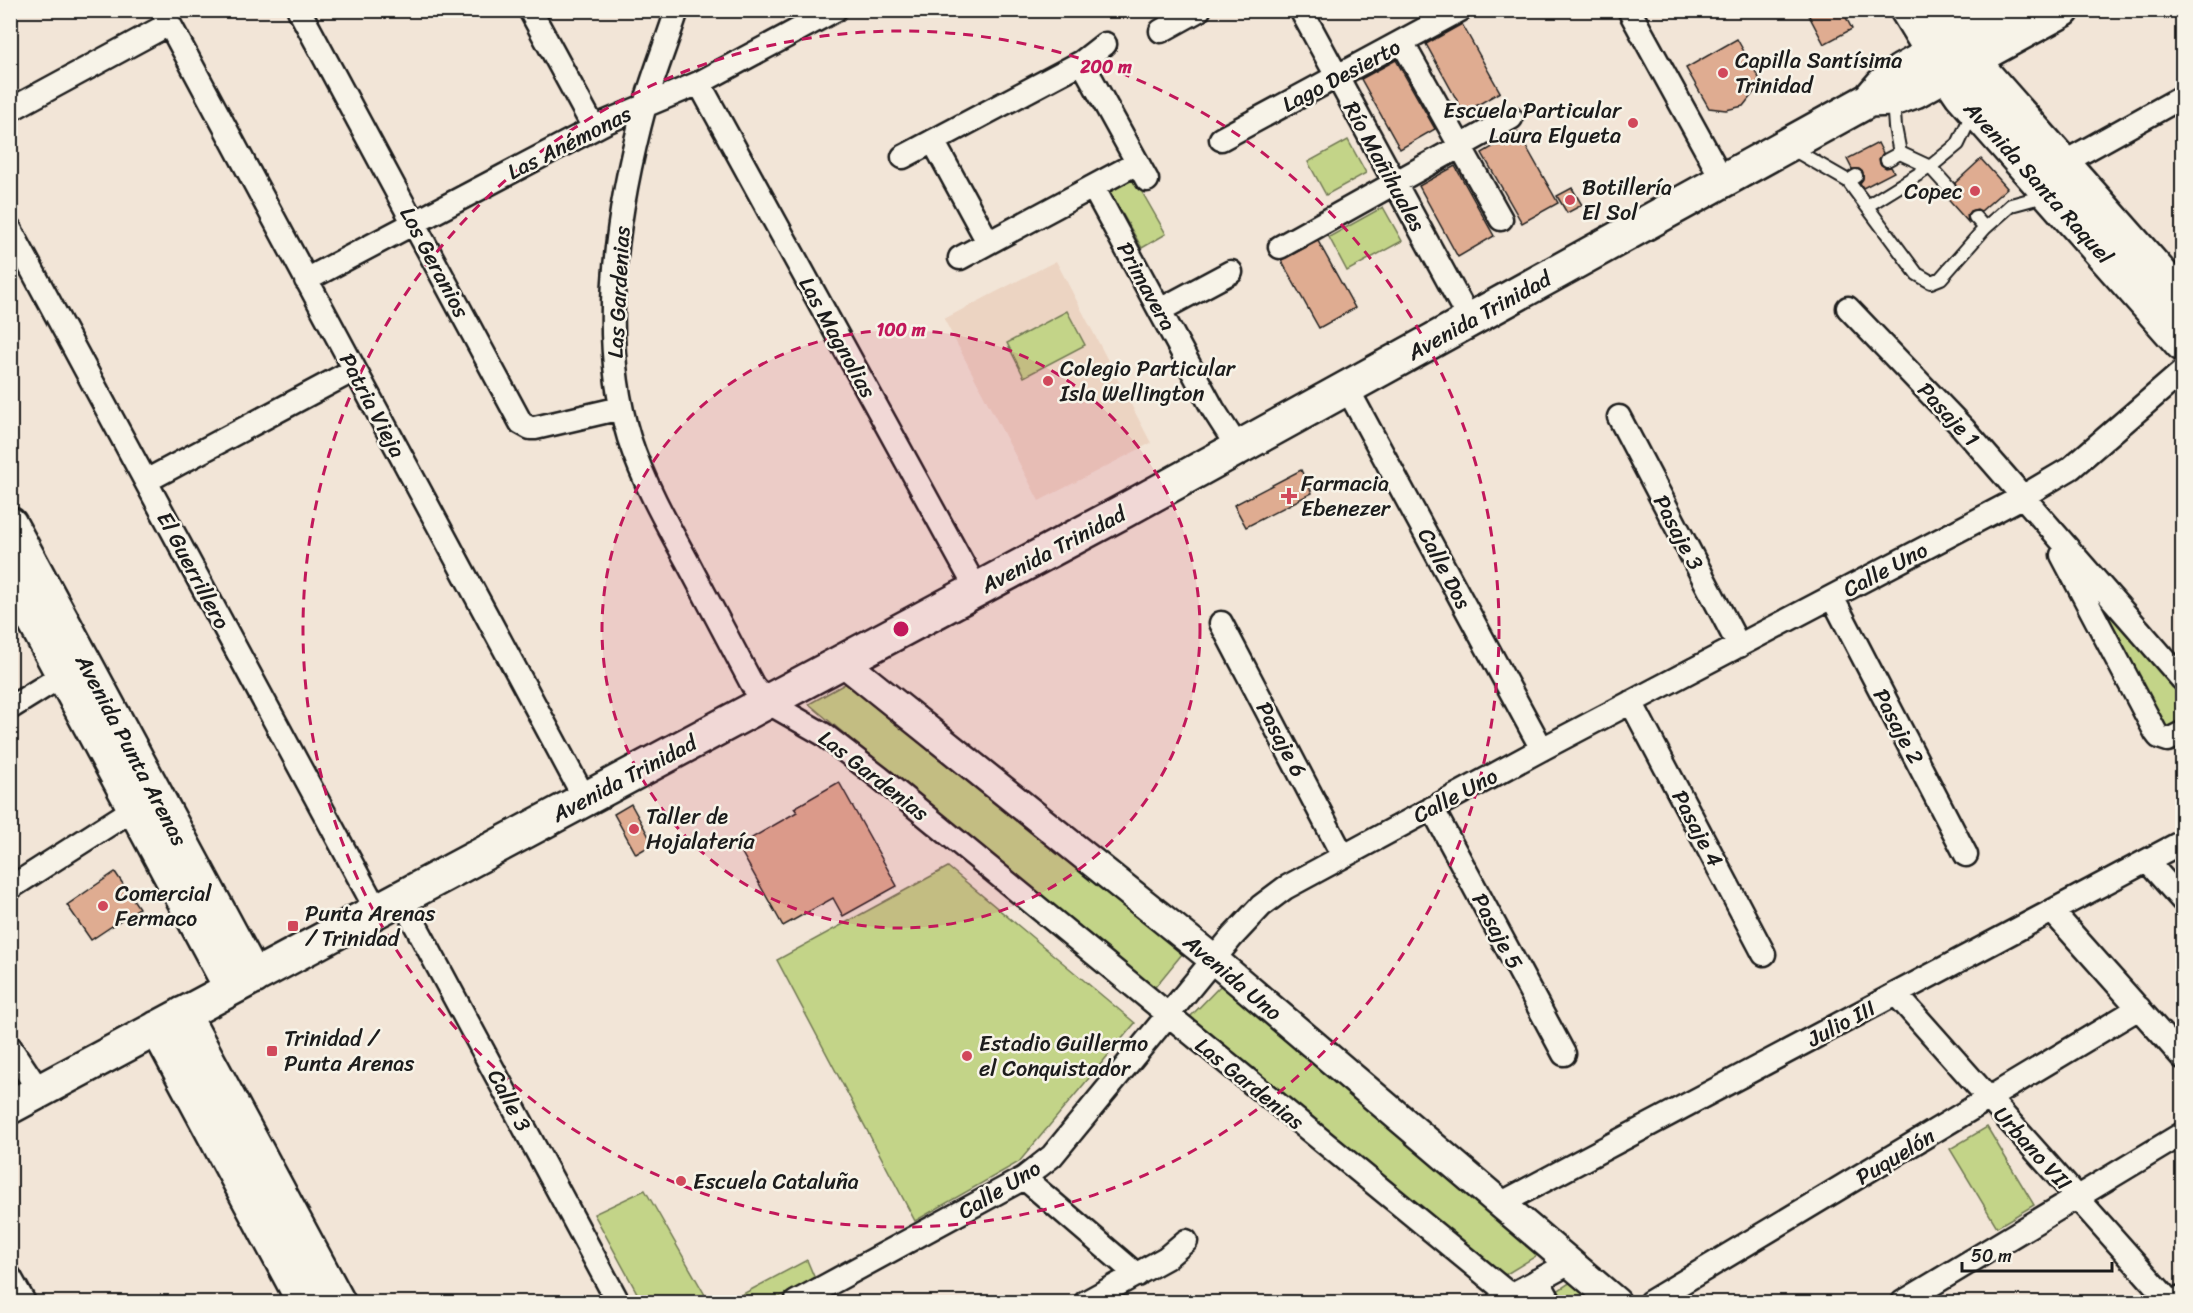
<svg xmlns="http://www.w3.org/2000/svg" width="2193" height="1313" viewBox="0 0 2193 1313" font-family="Sriracha,sans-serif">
<rect width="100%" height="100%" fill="#f2e5d7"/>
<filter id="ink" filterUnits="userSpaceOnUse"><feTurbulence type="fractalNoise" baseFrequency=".0167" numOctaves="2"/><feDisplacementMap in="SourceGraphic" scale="12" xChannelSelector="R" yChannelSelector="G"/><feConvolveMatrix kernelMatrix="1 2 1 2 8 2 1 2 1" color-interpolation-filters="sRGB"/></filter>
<g filter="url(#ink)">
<path fill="#ecd4c2" d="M 1056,261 L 1151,443 L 1039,501 L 944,319 Z"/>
<path fill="#c3d488" stroke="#707852" stroke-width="1.5" d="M 1348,140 L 1366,173 L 1326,195 L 1308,162 Z
M 1130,171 L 1166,234 L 1142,248 L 1106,185 Z
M 1383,207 L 1402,241 L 1347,271 L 1329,237 Z
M 1067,311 L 1085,345 L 1024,377 L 1007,343 Z
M 2101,599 L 2182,691 L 2182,721 L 2160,730 L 2091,605 Z
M 852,680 L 1187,948 L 1151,992 L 809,704 Z
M 948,867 L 1135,1023 L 1019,1162 L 915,1221 L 777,960 Z
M 1226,980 L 1541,1253 L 1500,1278 L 1189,1018 Z
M 1987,1127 L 2034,1205 L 1997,1227 L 1950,1149 Z
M 645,1190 L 709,1302 L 642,1302 L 594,1214 Z
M 807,1260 L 815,1279 L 769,1302 L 728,1302 Z
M 1574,1280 L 1599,1302 L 1559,1302 L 1554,1293 Z"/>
<path fill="#dfac91" stroke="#1c1c1c" stroke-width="1.5" d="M 1806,10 L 1842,10 L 1852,29 L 1824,44 Z
M 1462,24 L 1500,92 L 1464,113 L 1426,44 Z
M 1737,39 L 1759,78 L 1755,91 L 1743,106 L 1726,110 L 1709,108 L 1686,68 Z
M 1396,60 L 1435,129 L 1400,149 L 1361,79 Z
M 1518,132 L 1558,203 L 1522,223 L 1482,153 Z
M 1878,143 L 1883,153 L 1879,159 L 1880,164 L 1886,168 L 1891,167 L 1894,172 L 1863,188 L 1860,183 L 1863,179 L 1863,172 L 1859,169 L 1852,169 L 1847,159 Z
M 1981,159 L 2007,188 L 1981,211 L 1977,209 L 1970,211 L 1967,215 L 1968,222 L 1943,194 L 1947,196 L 1954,194 L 1957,190 L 1955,183 Z
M 1455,166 L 1494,236 L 1458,257 L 1419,186 Z
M 1572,188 L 1582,205 L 1567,213 L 1557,196 Z
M 1318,241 L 1355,308 L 1319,328 L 1281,260 Z
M 1301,470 L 1312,493 L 1246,527 L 1234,505 Z
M 839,782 L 897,886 L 843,916 L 833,898 L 783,926 L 738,846 L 797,812 L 794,808 Z
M 631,804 L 653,844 L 636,854 L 614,814 Z
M 115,872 L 139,908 L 91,940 L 67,905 Z"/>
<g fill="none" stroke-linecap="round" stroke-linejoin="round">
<defs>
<path id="service" d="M 1789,147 L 1848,181 L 1856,176
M 1900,153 L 1930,167 L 1949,188
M 1887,160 L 1900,153 L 1895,127 L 1893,100
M 1848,181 L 1917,274 L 1931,282 L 1941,278 L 1985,228 L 2011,205 L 2048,195
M 1867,206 L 1930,167 L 1958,144 L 1973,112
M 1975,217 L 1985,228"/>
<path id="minor" d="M 162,10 L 585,799
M 299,10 L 521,423 L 530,428 L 535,428 L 621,408
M 530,10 L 594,128
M 677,10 C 667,42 654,73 645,105 C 617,209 597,333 629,438 C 643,481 665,521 687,561 C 709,603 731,644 753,686 L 767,702 L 823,734 L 880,778 L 1510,1295
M 1301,10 L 1470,321
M 1629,10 L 1722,179
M 1161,31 L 1199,10
M 1402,42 L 1501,219
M 1082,62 L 1147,180
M 699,83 L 977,590
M 10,110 L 169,24
M 1221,139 L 1460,10
M 933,141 L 988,242
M 903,157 L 1082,62 L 1105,44
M 2063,163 L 2182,97
M 1093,187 L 1213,409 L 1238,448
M 10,229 L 377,911
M 1280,247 L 1511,118
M 960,258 L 1137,163
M 306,280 L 606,122 L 699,83 L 835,10
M 1848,308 L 1963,428 L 2182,679
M 1160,310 L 1231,272
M 1347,388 L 1542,749
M 1619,417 L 1739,646
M 146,481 L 354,370
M 2062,555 L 2156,733 L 2159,737 L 2168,740 L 2182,733
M 1832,597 L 1966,855
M 1221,623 L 1343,856
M 1631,702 L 1764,954
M 10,708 L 63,675
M 1432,808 L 1564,1054
M 2147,861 L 2182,900
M 10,888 L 135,808
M 401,898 L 618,1302
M 2052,911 L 2182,1057
M 1896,994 L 2170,1302
M 10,1047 L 40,1092
M 1024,1178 L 1137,1275
M 1500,1204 L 2182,842
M 10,1277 L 24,1302
M 1538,1280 L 1550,1302
M 796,1302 L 1024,1178 L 1052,1156 L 1232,937 L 1261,906 L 1285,888 L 1542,749 L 2022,497 L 2071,468 L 2182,372
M 1086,1302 L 1166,1258 L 1186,1241
M 1498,1302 L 1570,1263
M 1650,1302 L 2139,1008
M 1903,1302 L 2182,1134"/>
<path id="tertiary" d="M 842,661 L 1213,959 L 1616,1302
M 2179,1302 L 2182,1301"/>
<path id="secondary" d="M 1907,10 L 1933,53 L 1961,94 L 2182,344
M 1941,10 L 1972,60 L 2182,298
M 1869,100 L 1893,99 L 1915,91 L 2063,10
M 10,524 L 254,977
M 10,576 L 231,988
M 183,1014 L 338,1302
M 157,1028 L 304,1302
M 10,1107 L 1120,513 L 1869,100 L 1882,85 L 1901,71 L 2011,10"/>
</defs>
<use href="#service" stroke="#1c1c1c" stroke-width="16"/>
<use href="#minor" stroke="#1c1c1c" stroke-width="27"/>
<use href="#tertiary" stroke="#1c1c1c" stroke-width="33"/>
<use href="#secondary" stroke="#1c1c1c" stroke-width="38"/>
<use href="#service" stroke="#f7f3e8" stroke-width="12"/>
<use href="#minor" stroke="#f7f3e8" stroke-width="22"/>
<use href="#tertiary" stroke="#f7f3e8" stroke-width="28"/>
<use href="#secondary" stroke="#f7f3e8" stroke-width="33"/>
</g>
</g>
<circle cx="901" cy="629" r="299" fill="#c2185b" fill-opacity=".12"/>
<g fill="none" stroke="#c2185b" stroke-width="3" stroke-dasharray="10 8">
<circle cx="901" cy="629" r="299"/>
<circle cx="901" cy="629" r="598"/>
</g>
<g fill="#d1495b" stroke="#f7f3e8" stroke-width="2">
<circle cx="1723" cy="73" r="6"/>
<circle cx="1633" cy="123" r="6"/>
<circle cx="1975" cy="191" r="6"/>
<circle cx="1570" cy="200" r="6"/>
<circle cx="1048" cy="381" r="6"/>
<path d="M1286 487h6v6h6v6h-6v6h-6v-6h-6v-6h6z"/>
<circle cx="634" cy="829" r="6"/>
<circle cx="103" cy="906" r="6"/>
<rect x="287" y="920" width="12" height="12" rx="3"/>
<rect x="266" y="1045" width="12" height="12" rx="3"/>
<circle cx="967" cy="1056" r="6"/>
<circle cx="681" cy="1181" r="6"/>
</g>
<g text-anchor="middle" stroke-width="5" stroke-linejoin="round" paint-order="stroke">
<g font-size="22" fill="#1c1c1c" stroke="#f7f3e8" text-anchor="start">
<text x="1735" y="68">Capilla Santísima<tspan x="1735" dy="25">Trinidad</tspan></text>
<text x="1621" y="118" text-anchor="end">Escuela Particular<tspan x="1621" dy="25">Laura Elgueta</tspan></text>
<text x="1582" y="195">Botillería<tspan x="1582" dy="25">El Sol</tspan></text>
<text x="1963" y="199" text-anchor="end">Copec</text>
<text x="1060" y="376">Colegio Particular<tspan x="1060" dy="25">Isla Wellington</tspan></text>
<text x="1301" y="491">Farmacia<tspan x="1301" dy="25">Ebenezer</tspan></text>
<text x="646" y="824">Taller de<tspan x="646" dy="25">Hojalatería</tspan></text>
<text x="115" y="901">Comercial<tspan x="115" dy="25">Fermaco</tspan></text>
<text x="305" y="921">Punta Arenas<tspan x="305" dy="25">/ Trinidad</tspan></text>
<text x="284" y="1046">Trinidad /<tspan x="284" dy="25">Punta Arenas</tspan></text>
<text x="979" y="1051">Estadio Guillermo<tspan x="979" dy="25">el Conquistador</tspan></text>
<text x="693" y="1189">Escuela Cataluña</text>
</g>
<g font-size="22" fill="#1c1c1c" stroke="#f7f3e8">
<text transform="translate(1341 75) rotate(-28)" y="8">Lago Desierto</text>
<text transform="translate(569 142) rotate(-27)" y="8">Las Anémonas</text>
<text transform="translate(1385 166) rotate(61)" y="8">Río Mañihuales</text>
<text transform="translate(2039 182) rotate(48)" y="8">Avenida Santa Raquel</text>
<text transform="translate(435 262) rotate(62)" y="8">Los Geranios</text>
<text transform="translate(1147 286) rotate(61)" y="8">Primavera</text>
<text transform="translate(618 292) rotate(-87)" y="8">Las Gardenias</text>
<text transform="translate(1479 315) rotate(-29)" y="8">Avenida Trinidad</text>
<text transform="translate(838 337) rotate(61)" y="8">Las Magnolias</text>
<text transform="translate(373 405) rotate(62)" y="8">Patria Vieja</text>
<text transform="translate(1949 414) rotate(47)" y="8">Pasaje 1</text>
<text transform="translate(1679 532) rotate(62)" y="8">Pasaje 3</text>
<text transform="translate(1053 549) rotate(-28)" y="8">Avenida Trinidad</text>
<text transform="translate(1445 568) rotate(62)" y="8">Calle Dos</text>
<text transform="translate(1885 569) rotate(-28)" y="8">Calle Uno</text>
<text transform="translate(194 570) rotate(62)" y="8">El Guerrillero</text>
<text transform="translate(1899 726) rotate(62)" y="8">Pasaje 2</text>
<text transform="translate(1282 739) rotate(62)" y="8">Pasaje 6</text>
<text transform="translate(132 750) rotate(62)" y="8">Avenida Punta Arenas</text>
<text transform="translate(874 775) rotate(38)" y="8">Las Gardenias</text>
<text transform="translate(624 778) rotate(-28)" y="8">Avenida Trinidad</text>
<text transform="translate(1455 795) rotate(-28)" y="8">Calle Uno</text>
<text transform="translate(1698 828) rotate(62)" y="8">Pasaje 4</text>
<text transform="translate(1498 931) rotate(62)" y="8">Pasaje 5</text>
<text transform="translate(1233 977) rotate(40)" y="8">Avenida Uno</text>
<text transform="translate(1841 1023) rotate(-28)" y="8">Julio III</text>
<text transform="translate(1250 1083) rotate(39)" y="8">Las Gardenias</text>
<text transform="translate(510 1100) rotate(62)" y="8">Calle 3</text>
<text transform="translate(2033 1148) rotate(48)" y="8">Urbano VII</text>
<text transform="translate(1895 1156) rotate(-31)" y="8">Puquelón</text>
<text transform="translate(999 1189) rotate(-31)" y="8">Calle Uno</text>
</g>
</g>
<circle cx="901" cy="629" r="9" fill="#c2185b" stroke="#f7f3e8" stroke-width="3"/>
<g font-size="18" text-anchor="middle" font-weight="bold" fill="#c2185b" stroke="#f7f3e8" stroke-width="5" stroke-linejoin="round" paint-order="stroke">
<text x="1106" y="73">200 m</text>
<text x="901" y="336">100 m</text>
</g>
<rect width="2193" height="1313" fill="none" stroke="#f7f3e8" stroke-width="36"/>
<rect x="18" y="18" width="2157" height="1277" fill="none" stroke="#1c1c1c" stroke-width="2" filter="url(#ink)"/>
<path d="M1962 1262v9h150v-9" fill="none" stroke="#1c1c1c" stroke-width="3"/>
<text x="1971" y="1262" font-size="18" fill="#1c1c1c" stroke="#f7f3e8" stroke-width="4.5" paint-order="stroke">50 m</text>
</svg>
